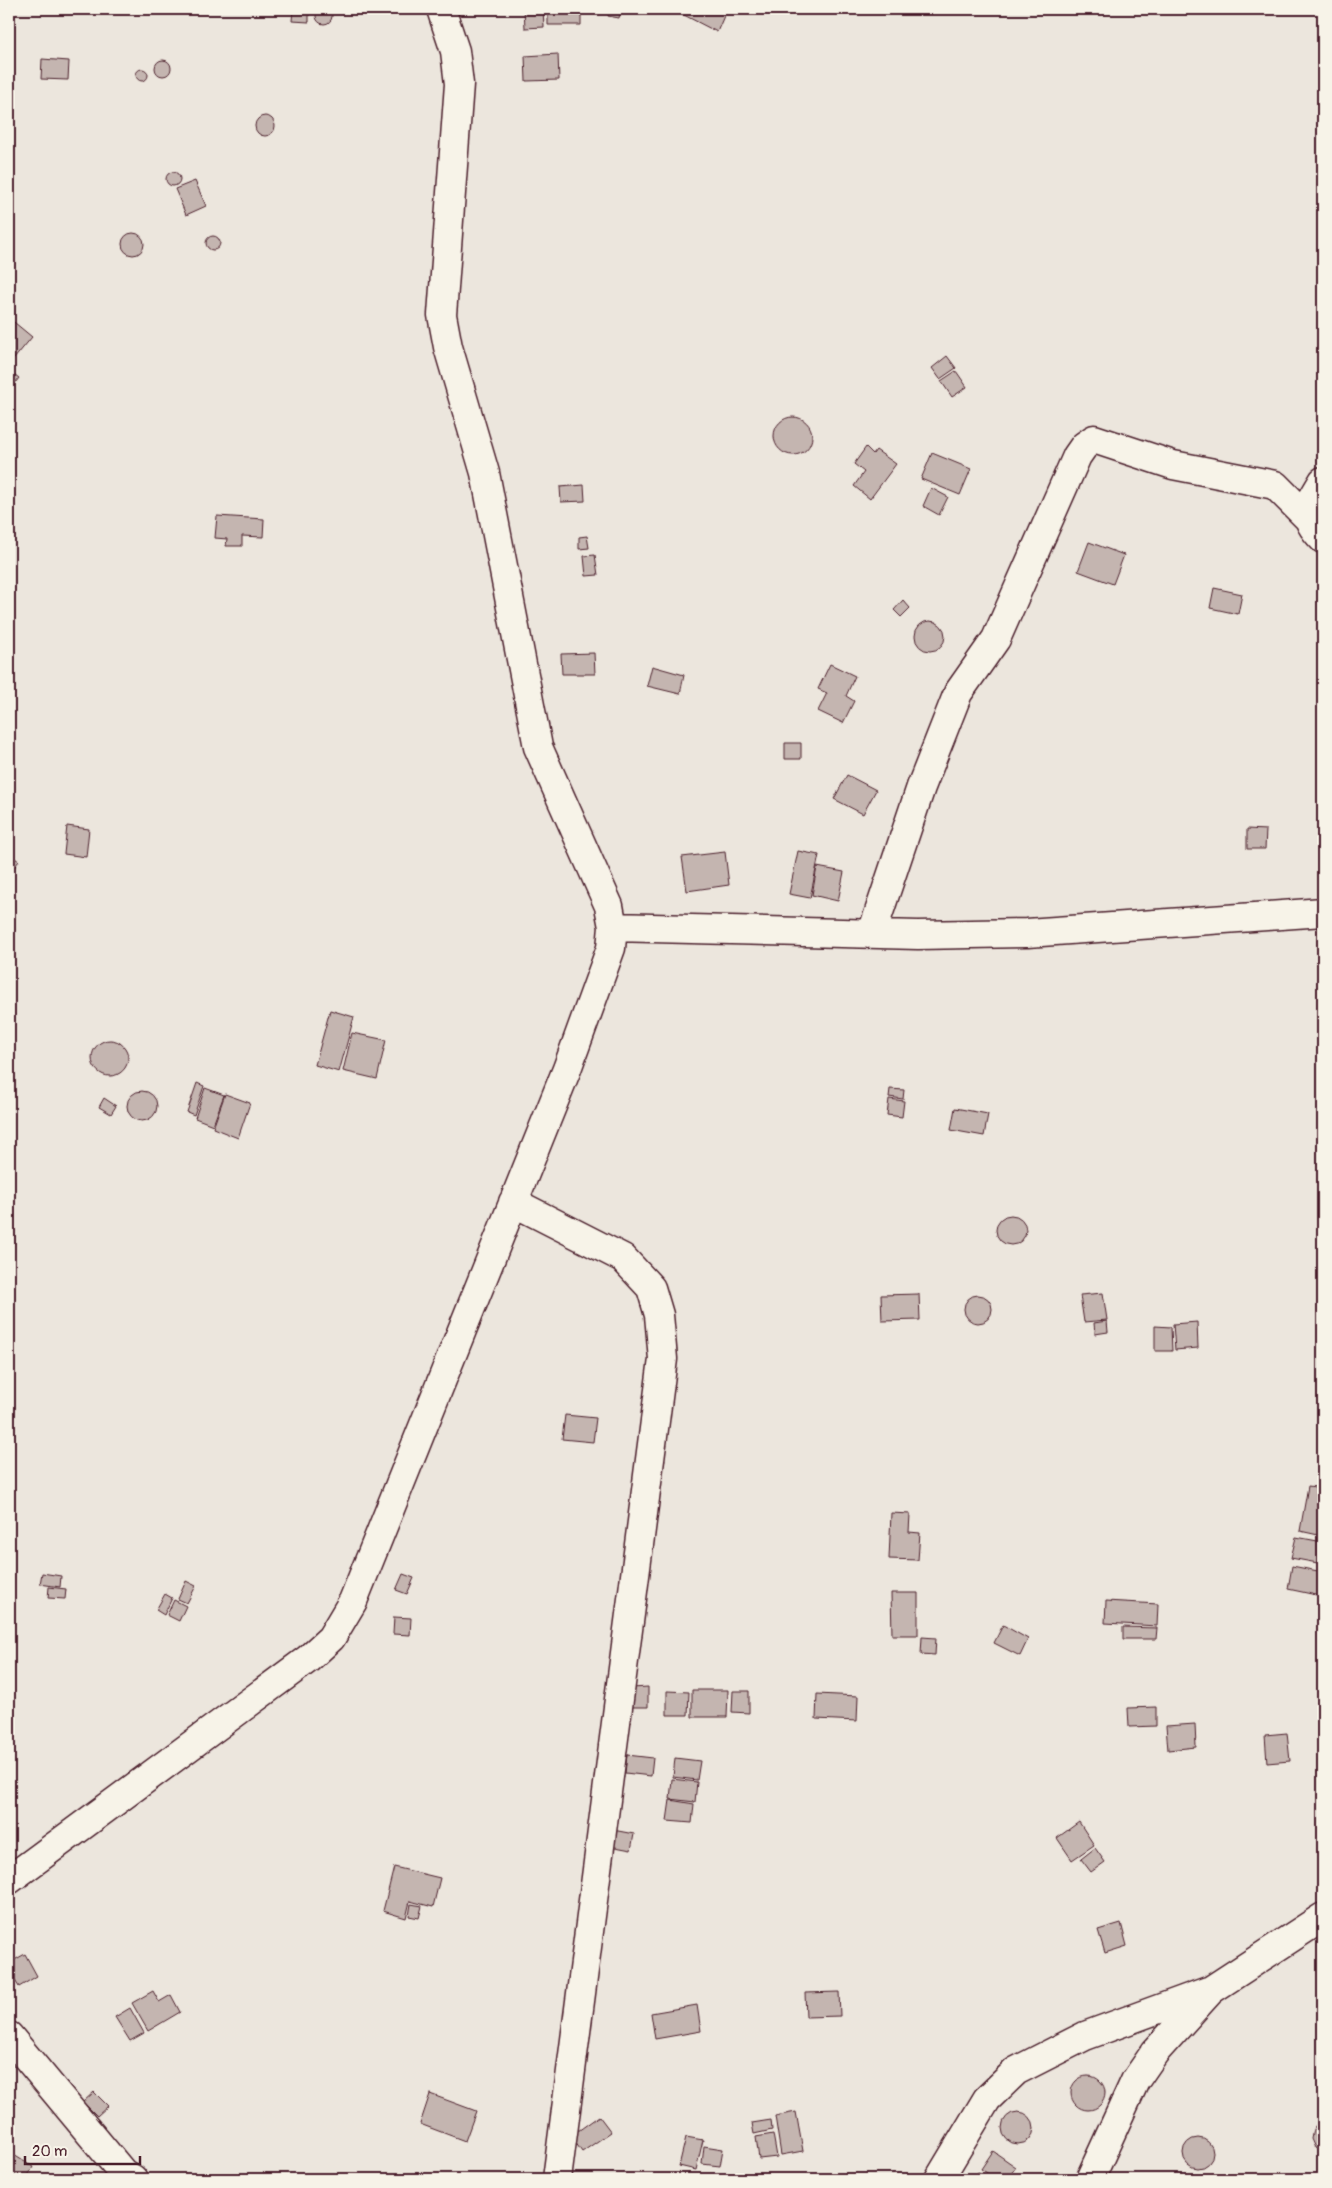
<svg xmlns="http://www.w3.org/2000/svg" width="1332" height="2188" viewBox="0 0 1332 2188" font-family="Pangolin,sans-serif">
<rect width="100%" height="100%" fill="#ece6dd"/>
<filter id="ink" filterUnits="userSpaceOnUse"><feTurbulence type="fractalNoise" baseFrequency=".02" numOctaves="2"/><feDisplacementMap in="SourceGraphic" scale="10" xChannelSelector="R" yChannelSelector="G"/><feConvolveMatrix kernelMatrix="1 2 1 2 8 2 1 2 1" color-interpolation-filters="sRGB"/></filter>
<g filter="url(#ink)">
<path fill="#c4b5b0" stroke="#4a1f2b" d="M316 16a8 8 0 1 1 16 0a8 8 0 1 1-16 0Z
M 293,9 L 309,9 L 309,22 L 292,21 Z
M 524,9 L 543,9 L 544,27 L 525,28 Z
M 548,9 L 581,9 L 581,25 L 548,25 Z
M 609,9 L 621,9 L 619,18 L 608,16 Z
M 684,9 L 727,9 L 717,32 L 682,14 Z
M 558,54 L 559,80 L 526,81 L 525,56 Z
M 42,59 L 69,61 L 68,80 L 41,79 Z
M155 68a8 8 0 1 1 16 0a8 8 0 1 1-16 0Z
M136 75a6 6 0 1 1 12 0a6 6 0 1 1-12 0Z
M255 126a10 10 0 1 1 20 0a10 10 0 1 1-20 0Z
M166 179a7 7 0 1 1 14 0a7 7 0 1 1-14 0Z
M 195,181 L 206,206 L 186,215 L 175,189 Z
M122 244a11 11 0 1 1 22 0a11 11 0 1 1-22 0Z
M206 243a7 7 0 1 1 14 0a7 7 0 1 1-14 0Z
M 9,318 L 32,337 L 9,365 Z
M 947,356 L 956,368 L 940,379 L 932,368 Z
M 10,371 L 19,378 L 12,387 L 9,384 Z
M 956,371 L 967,387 L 952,397 L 941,381 Z
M774 436a19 19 0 1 1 38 0a19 19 0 1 1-38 0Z
M 866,447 L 873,454 L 876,450 L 896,464 L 870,499 L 854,486 L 864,472 L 854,464 Z
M 932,453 L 971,469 L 960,495 L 921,479 Z
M 584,485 L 585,501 L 561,502 L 560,487 Z
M 931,488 L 948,497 L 939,515 L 923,506 Z
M 217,516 L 264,519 L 263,537 L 242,536 L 242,546 L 226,546 L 227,539 L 215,538 Z
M 587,536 L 589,548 L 579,549 L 579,537 Z
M 1089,542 L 1124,555 L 1113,584 L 1078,571 Z
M 595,555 L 598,575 L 586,576 L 584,556 Z
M 1214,588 L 1242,594 L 1238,614 L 1210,608 Z
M 903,600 L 910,608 L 901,617 L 894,610 Z
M915 636a15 15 0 1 1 30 0a15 15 0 1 1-30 0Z
M 594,653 L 595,674 L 562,674 L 561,654 Z
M 830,664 L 855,676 L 846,696 L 854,701 L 843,723 L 818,711 L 827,693 L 818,689 Z
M 652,666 L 684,675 L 680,694 L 647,686 Z
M 785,743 L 801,743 L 801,759 L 785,759 Z
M 847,775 L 876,790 L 863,814 L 834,799 Z
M 67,826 L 89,829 L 86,857 L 64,854 Z
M 1247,829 L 1266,830 L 1265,849 L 1247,849 Z
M 798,851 L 819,855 L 810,898 L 789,894 Z
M 725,852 L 729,885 L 687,891 L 682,857 Z
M 9,854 L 19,861 L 12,870 L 9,868 Z
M 817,867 L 844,872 L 838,901 L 812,895 Z
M 330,1010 L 354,1017 L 339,1072 L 315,1065 Z
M 352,1033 L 386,1040 L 377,1079 L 343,1071 Z
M92 1058a18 18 0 1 1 36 0a18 18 0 1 1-36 0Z
M 197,1083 L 204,1086 L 194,1115 L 187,1112 Z
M 205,1088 L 224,1095 L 213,1125 L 195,1118 Z
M 890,1089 L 904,1090 L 903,1099 L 889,1097 Z
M127 1106a15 15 0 1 1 30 0a15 15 0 1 1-30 0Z
M 225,1094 L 250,1103 L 238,1138 L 213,1128 Z
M 104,1098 L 116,1106 L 111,1114 L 99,1107 Z
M 889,1099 L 904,1101 L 902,1117 L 887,1115 Z
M 955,1108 L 988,1114 L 984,1136 L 951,1130 Z
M996 1230a15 15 0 1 1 30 0a15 15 0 1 1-30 0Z
M 1103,1293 L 1107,1320 L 1084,1322 L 1080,1295 Z
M 919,1294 L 920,1320 L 882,1321 L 881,1295 Z
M964 1309a14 14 0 1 1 28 0a14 14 0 1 1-28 0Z
M 1107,1321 L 1108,1332 L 1095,1334 L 1094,1323 Z
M 1197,1322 L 1198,1348 L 1175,1350 L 1173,1324 Z
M 1155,1326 L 1171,1327 L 1172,1351 L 1155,1351 Z
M 565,1415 L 596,1418 L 593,1442 L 562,1439 Z
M 1308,1486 L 1323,1488 L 1323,1536 L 1300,1531 Z
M 891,1513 L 910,1514 L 909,1532 L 920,1533 L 918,1560 L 889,1559 Z
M 1296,1537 L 1323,1542 L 1323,1564 L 1291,1558 Z
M 1292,1566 L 1323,1572 L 1321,1596 L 1288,1589 Z
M 42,1573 L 61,1576 L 60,1587 L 40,1584 Z
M 403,1574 L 414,1578 L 407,1594 L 396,1590 Z
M 186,1581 L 196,1586 L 187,1603 L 178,1599 Z
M 49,1587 L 66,1589 L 65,1599 L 48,1598 Z
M 891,1593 L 918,1593 L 918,1635 L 892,1635 Z
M 165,1594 L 172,1598 L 164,1615 L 156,1610 Z
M 174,1600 L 186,1606 L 179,1621 L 167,1615 Z
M 1106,1601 L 1158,1604 L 1157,1626 L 1105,1623 Z
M 394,1617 L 411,1618 L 410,1635 L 393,1634 Z
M 1003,1625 L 1028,1639 L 1020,1656 L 994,1643 Z
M 1123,1627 L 1157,1628 L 1156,1639 L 1123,1639 Z
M 922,1637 L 936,1638 L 935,1655 L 921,1654 Z
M 648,1687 L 648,1707 L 632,1707 L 632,1688 Z
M 692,1690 L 728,1690 L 727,1717 L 692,1717 Z
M 667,1691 L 689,1692 L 688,1715 L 667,1715 Z
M 733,1691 L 749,1691 L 749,1713 L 732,1712 Z
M 817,1694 L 858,1696 L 857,1721 L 816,1719 Z
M 1156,1707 L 1156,1726 L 1129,1727 L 1128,1708 Z
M 1195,1724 L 1196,1747 L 1168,1750 L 1166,1726 Z
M 1287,1733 L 1290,1761 L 1267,1763 L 1265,1735 Z
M 627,1755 L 653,1758 L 651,1776 L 625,1773 Z
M 675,1758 L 700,1761 L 697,1780 L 673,1777 Z
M 672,1779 L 697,1782 L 695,1802 L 670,1799 Z
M 670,1800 L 694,1804 L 692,1823 L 667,1821 Z
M 1079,1822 L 1094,1845 L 1072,1860 L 1057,1838 Z
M 613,1830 L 634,1834 L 631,1850 L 610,1846 Z
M 1095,1848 L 1105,1862 L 1091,1872 L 1081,1859 Z
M 394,1867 L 440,1878 L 433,1907 L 410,1901 L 406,1918 L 383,1911 Z
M 411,1904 L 422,1906 L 419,1918 L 409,1916 Z
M 1121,1923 L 1127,1946 L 1105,1953 L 1098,1930 Z
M 25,1954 L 37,1976 L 19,1987 L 9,1971 L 9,1963 Z
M 153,1991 L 159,2002 L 171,1995 L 180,2012 L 148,2031 L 132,2003 Z
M 839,1992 L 840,2016 L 806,2017 L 805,1993 Z
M 697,2005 L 701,2031 L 655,2039 L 651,2013 Z
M 130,2008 L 144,2033 L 130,2041 L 115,2017 Z
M1071 2093a17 17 0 1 1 34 0a17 17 0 1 1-34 0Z
M 94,2092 L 108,2106 L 97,2116 L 83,2102 Z
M 430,2094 L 476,2111 L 465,2141 L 420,2124 Z
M1002 2128a16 16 0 1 1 32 0a16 16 0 1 1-32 0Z
M 796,2112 L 803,2151 L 781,2155 L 775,2116 Z
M 599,2116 L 611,2132 L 582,2152 L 571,2136 Z
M 771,2120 L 772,2130 L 754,2134 L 752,2123 Z
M 1323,2122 L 1323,2152 L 1315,2148 L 1311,2139 L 1313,2129 L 1316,2125 Z
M 773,2134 L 777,2157 L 759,2159 L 756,2137 Z
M 686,2137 L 703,2140 L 696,2170 L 679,2166 Z
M1183 2153a15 15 0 1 1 30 0a15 15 0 1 1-30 0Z
M 704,2146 L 723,2149 L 720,2166 L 702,2164 Z
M 993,2151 L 1016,2167 L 1007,2179 L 996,2179 L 981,2169 Z
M 9,2152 L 33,2167 L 26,2179 L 9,2179 Z
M 978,2172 L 989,2179 L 973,2179 Z"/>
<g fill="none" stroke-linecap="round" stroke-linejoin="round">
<defs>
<path id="minor" d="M 1323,481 C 1308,507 1299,515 1323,539
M 613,927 L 918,935 L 1027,933 L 1323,912
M 872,933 L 921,787 L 958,693 L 996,639 L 1077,456 L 1084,446 L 1094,439 L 1173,465 L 1275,485 L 1307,517
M 513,1202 L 623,1258 L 651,1288 L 659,1315 L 663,1359 L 557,2179
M 9,1880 L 308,1659 L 331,1638 L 353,1601 L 567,1069 L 611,948 L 613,927 L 609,906 L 538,747 L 485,473 L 448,347 L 442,315 L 459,84 L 455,51 L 441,9
M 9,2036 L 123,2173 L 133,2179
M 939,2179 L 987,2099 L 1016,2071 L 1085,2036 L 1208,1991
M 1090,2179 L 1135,2081 L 1155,2052 L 1211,1990 L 1323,1917"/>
</defs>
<use href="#minor" stroke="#4a1f2b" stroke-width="31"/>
<use href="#minor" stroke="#f7f3e8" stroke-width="28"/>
</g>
</g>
<rect width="1332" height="2188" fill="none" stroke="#f7f3e8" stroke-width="30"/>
<rect x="15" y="15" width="1302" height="2158" fill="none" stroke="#4a1f2b" stroke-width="2" filter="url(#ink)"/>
<path d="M25 2156v8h115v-8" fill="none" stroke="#4a1f2b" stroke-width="2.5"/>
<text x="32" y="2156" font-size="15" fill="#4a1f2b" stroke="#f7f3e8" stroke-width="4" paint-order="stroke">20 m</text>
</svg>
